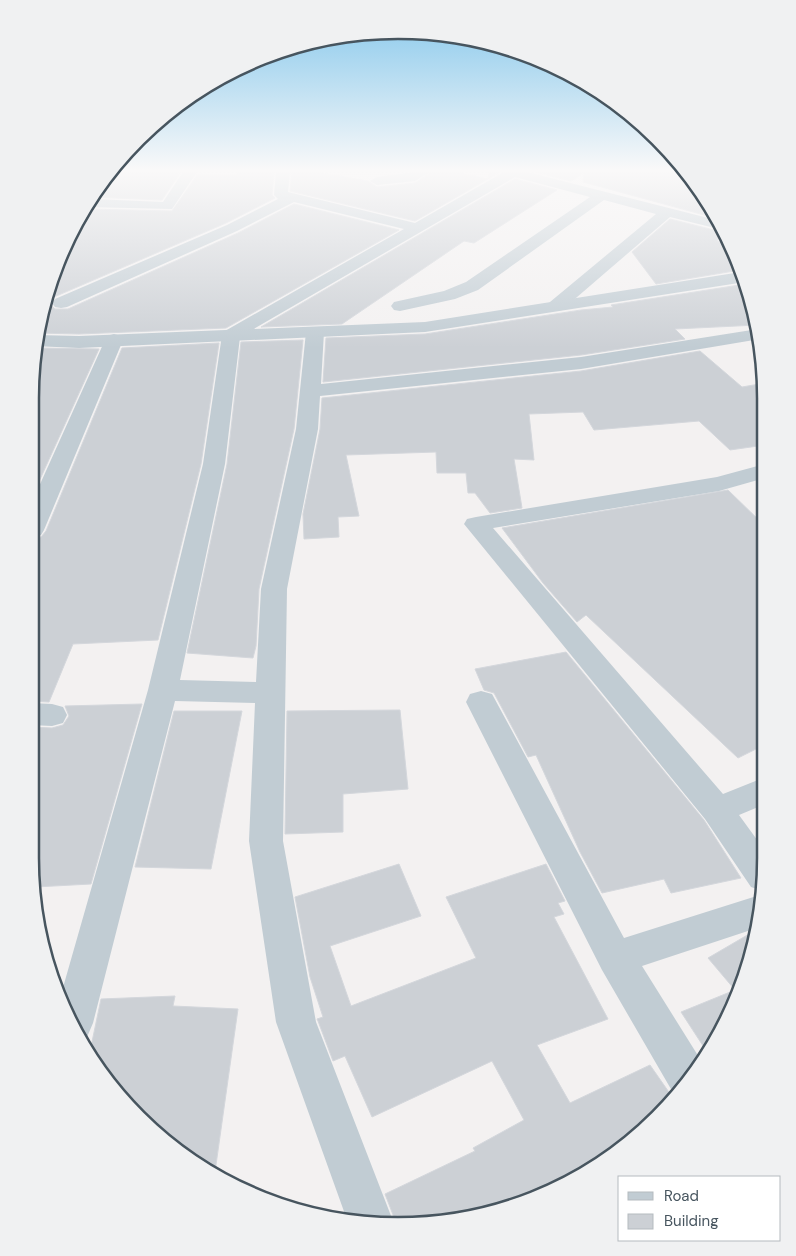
<svg xmlns="http://www.w3.org/2000/svg" width="796" height="1256" viewBox="0 0 796 1256" font-family="'DM Sans',sans-serif">
<rect width="100%" height="100%" fill="#f3f1f1"/>
<path fill="#ccd0d5" stroke="#d4d7dc" d="M 108,172 L 151,172 L 180,173 L 162,200 L 93,197 Z
M 238,172 L 274,172 L 272,195 L 275,198 L 226,223 L 54,297 L 50,304 L 55,309 L 68,309 L 238,233 L 294,204 L 399,230 L 226,328 L 79,334 L 38,333 L 58,257 L 86,209 L 172,211 L 198,174 L 236,175 Z
M 292,172 L 317,172 L 368,181 L 377,187 L 415,183 L 432,172 L 457,172 L 488,179 L 489,172 L 500,172 L 415,221 L 290,191 Z
M 535,172 L 677,172 L 681,177 L 690,177 L 719,219 L 583,182 L 584,173 L 571,181 Z
M 515,179 L 557,190 L 474,243 L 464,241 L 342,324 L 261,327 Z
M 670,219 L 722,232 L 717,241 L 729,243 L 740,270 L 656,284 L 632,252 Z
M 746,284 L 753,302 L 757,325 L 675,329 L 685,339 L 581,355 L 323,382 L 326,338 L 425,334 L 581,310 L 613,307 L 611,305 Z
M 303,340 L 294,429 L 259,589 L 256,646 L 253,658 L 187,653 L 227,464 L 241,342 Z
M 219,343 L 201,464 L 158,640 L 73,644 L 49,702 L 31,701 L 32,539 L 41,537 L 46,531 L 122,348 Z
M 34,348 L 99,349 L 32,497 L 33,350 Z
M 700,351 L 742,387 L 765,383 L 765,445 L 730,450 L 699,421 L 594,430 L 583,412 L 529,414 L 534,460 L 514,459 L 522,508 L 490,513 L 475,493 L 468,493 L 466,473 L 437,473 L 436,452 L 346,455 L 359,516 L 338,517 L 339,537 L 304,539 L 303,514 L 320,429 L 322,398 L 581,371 Z
M 728,490 L 765,526 L 764,745 L 738,758 L 586,615 L 577,622 L 543,583 L 502,528 Z
M 566,652 L 704,820 L 741,878 L 671,893 L 664,879 L 602,893 L 580,852 L 536,755 L 528,757 L 494,693 L 484,690 L 475,669 Z
M 142,704 L 91,884 L 35,887 L 30,858 L 31,727 L 52,728 L 63,725 L 69,716 L 65,706 Z
M 400,710 L 408,789 L 343,794 L 343,832 L 285,834 L 287,711 Z
M 174,711 L 242,711 L 211,869 L 135,867 Z
M 399,864 L 421,916 L 330,946 L 351,1006 L 476,958 L 446,897 L 546,864 L 565,901 L 558,903 L 564,914 L 554,917 L 608,1019 L 537,1045 L 570,1103 L 650,1065 L 673,1098 L 617,1150 L 580,1169 L 583,1173 L 494,1213 L 398,1226 L 393,1225 L 395,1220 L 385,1194 L 475,1151 L 473,1148 L 524,1120 L 492,1061 L 372,1117 L 345,1056 L 333,1061 L 318,1021 L 317,1019 L 323,1017 L 310,977 L 295,897 Z
M 756,930 L 738,999 L 707,1052 L 681,1012 L 735,990 L 708,958 Z
M 175,996 L 173,1006 L 238,1009 L 215,1172 L 174,1150 L 92,1063 L 89,1056 L 101,999 Z"/>
<g fill="none" stroke-linecap="round" stroke-linejoin="round">
<path fill="#c1ccd3" fill-rule="evenodd" d="M 183,172 L 197,172 L 172,209 L 87,207 L 92,199 L 163,202 Z
M 276,172 L 290,172 L 288,192 L 415,223 L 504,172 L 527,172 L 720,221 L 723,230 L 670,217 L 562,310 L 556,311 L 550,310 L 547,306 L 550,302 L 656,214 L 604,200 L 478,290 L 455,299 L 400,311 L 394,310 L 391,306 L 394,302 L 444,291 L 466,282 L 590,197 L 515,177 L 240,337 L 225,464 L 180,680 L 256,682 L 261,589 L 296,429 L 306,332 L 309,328 L 315,327 L 321,328 L 324,332 L 321,384 L 581,357 L 758,329 L 760,339 L 581,369 L 320,396 L 318,429 L 287,589 L 283,841 L 316,1022 L 393,1221 L 391,1225 L 346,1217 L 276,1022 L 249,841 L 255,703 L 175,701 L 93,1023 L 87,1037 L 81,1039 L 60,998 L 148,690 L 203,464 L 222,335 L 225,331 L 404,229 L 294,202 L 237,231 L 67,307 L 61,308 L 55,307 L 52,303 L 55,299 L 227,225 L 278,199 L 274,195 Z
M 414,172 L 430,172 L 415,181 L 377,185 L 370,181 L 377,177 Z
M 679,172 L 687,172 L 689,175 L 681,175 Z
M 114,334 L 121,336 L 123,340 L 44,530 L 41,535 L 32,537 L 32,502 L 105,340 L 107,336 Z
M 765,464 L 765,478 L 719,491 L 493,528 L 723,794 L 763,778 L 763,805 L 739,815 L 763,848 L 763,891 L 751,887 L 705,819 L 464,524 L 467,519 L 476,517 L 717,477 Z
M 481,691 L 492,694 L 624,938 L 763,894 L 763,906 L 757,928 L 642,966 L 702,1062 L 690,1082 L 675,1096 L 602,970 L 466,702 L 470,694 Z
M 31,703 L 52,704 L 63,707 L 67,715 L 63,723 L 52,726 L 31,725 Z"/>
<path fill="#c1ccd3" fill-rule="evenodd" d="M 741,272 L 745,282 L 425,332 L 79,348 L 34,346 L 37,335 L 79,336 L 425,322 Z"/>
</g>
<linearGradient id="sky" x2="0" y2="1"><stop stop-color="#82c6eb"/><stop offset="0.49" stop-color="#faf9f9"/><stop offset="1" stop-color="#faf9f9" stop-opacity="0"/></linearGradient>
<rect width="796" height="348" fill="url(#sky)"/>
<path d="M0 0H796V1256H0ZM398 39H398A359 359 0 0 1 757 398V858A359 359 0 0 1 398 1217H398A359 359 0 0 1 39 858V398A359 359 0 0 1 398 39Z" fill="#f0f1f2" fill-rule="evenodd"/>
<path fill="none" stroke="#47555f" stroke-width="2.5" d="M398 39H398A359 359 0 0 1 757 398V858A359 359 0 0 1 398 1217H398A359 359 0 0 1 39 858V398A359 359 0 0 1 398 39Z"/>
<rect x="618" y="1176" width="162" height="65" fill="#ffffff" stroke="#b5bbbf"/>
<rect x="628" y="1192" width="25" height="8" fill="#c1ccd3" stroke="#b5bbbf"/>
<text x="664" y="1201" font-size="15" fill="#47555f">Road</text>
<rect x="628" y="1214" width="25" height="15" fill="#ccd0d5" stroke="#b5bbbf"/>
<text x="664" y="1226" font-size="15" fill="#47555f">Building</text>
</svg>
